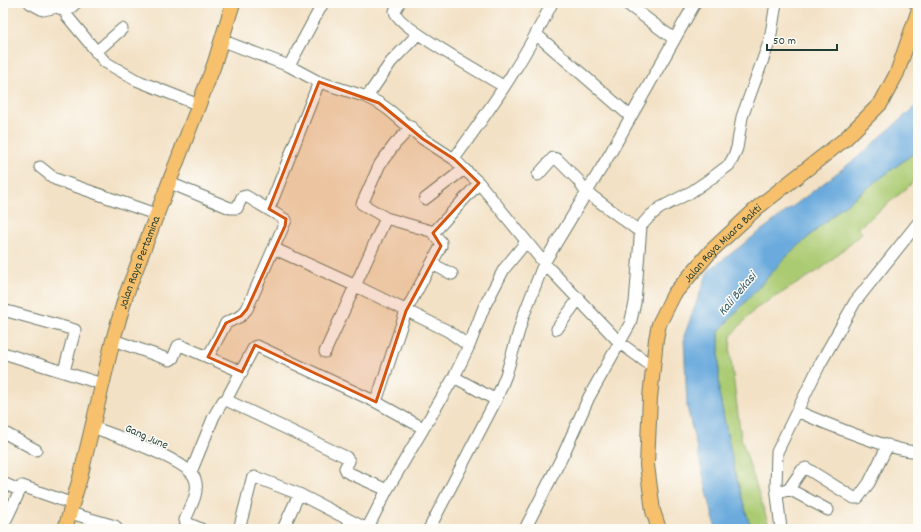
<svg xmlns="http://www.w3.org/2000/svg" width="921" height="532" viewBox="0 0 921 532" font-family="Dekko,sans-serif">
<rect width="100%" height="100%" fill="#fdfcf7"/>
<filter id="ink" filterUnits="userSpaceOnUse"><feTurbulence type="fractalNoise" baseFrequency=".025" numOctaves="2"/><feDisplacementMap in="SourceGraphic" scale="8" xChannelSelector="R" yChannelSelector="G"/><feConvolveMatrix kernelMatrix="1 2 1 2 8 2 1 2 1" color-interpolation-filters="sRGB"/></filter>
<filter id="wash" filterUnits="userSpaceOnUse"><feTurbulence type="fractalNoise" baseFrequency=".012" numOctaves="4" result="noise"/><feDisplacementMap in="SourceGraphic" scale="16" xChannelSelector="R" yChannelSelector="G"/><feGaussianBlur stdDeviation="0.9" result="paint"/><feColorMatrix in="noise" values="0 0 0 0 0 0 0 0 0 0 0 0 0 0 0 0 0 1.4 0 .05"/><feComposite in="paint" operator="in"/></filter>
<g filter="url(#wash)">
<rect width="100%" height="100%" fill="#f3e1c5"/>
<path fill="#abcb72" stroke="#658453" d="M 918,150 L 918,177 L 907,188 L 858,228 L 862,233 L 821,269 L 755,309 L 731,336 L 730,352 L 741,438 L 770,529 L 751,529 L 735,473 L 719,393 L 719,331 L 785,258 L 842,207 Z"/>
<path fill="#6aaadd" stroke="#447488" d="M 918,104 L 918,150 L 842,207 L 785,258 L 719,331 L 719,393 L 735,473 L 751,529 L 716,529 L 687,407 L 684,336 L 708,271 L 858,157 Z"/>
</g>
<g filter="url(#ink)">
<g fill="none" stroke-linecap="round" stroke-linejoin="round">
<defs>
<path id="minor" d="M 30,3 L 43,10 L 58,7 L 66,12 L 67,16 L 105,62 L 136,80 L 199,105
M 399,3 L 395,11 C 395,25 487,76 503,86
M 626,3 L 674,39
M 914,3 L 918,5
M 66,12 L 76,3
M 537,35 L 630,116
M 221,40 L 289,66 L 319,82 L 367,97 L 379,103 L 389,110 L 423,139 L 454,159 L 464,169 L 479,183 L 544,263 L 620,343 L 653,367
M 96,52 L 122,29
M 289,66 L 323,3
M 367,97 L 391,62 L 418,34
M 411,127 L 395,144 L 380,164 L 362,204 L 386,218 L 434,232 L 479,183
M 454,159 C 490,109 525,59 552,3
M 40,167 L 55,179 L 158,215
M 538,175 L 553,158 L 557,159 L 578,180 L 585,191 L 639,231
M 170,183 L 230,208 L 237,208 L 242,197 L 246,196 L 286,220 L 247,309 L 241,316 L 226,323 L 208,357
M 425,199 L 464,169
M 269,209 L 319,82
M 275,249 L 356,286 L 448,331 L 469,346
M 432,264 L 452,274
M 3,310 L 75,330 L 64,371
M 557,329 L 579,298
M 113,340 L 170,360 L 173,358 L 178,346 L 180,345 L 242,372
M 325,352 L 386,218
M 3,353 L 102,384
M 454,377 L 496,400
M 376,402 L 423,428
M 797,411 C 817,420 901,455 918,451
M 92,427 C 111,434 189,460 195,479 C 200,492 190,508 185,520 L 187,523 L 184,529
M 3,432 L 36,450
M 191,472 L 214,416 L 223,401 L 226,400
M 3,483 L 19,490
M 789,489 L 802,470 L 806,468 L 854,498 L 858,498 L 869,483 L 888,445
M 387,490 L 347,472 L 345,468 L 349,461 L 346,457 L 226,400 L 254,347 L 257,346 L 376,402 L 406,311 L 441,246 L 441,242 L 432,232
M 782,492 L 789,489 L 828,510
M 70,513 L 115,526 L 117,529
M 187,523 L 201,529
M 3,526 L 22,486 L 73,504
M 240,526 L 252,479 L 255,477 L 299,494 L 367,529
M 283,529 L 299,494
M 367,529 L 387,490 L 454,377 L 469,346 L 484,307 L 504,269 L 526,242
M 429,529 L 496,400 L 506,375 L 523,317 L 544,263 L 611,152 L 695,3
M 525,529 L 564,453 L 589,397 L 630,324 L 635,303 L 641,226 L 650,216 L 660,208 L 691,192 L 713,177 L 729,165 L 733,158 L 737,148 L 742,117 L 770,40 L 776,3
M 781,529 L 776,486 L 777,452 L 820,364 L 855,302 L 918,223"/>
<g id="major">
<path id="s1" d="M 65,529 L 80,478 L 113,340 L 126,295 L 214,65 L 233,3"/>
<path id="s2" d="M 659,529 L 653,511 L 647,465 L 650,398 L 656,339 L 659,324 L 674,294 L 711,251 L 757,208 L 845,139 L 881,103 L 897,73 L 918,12"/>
</g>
</defs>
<use href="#minor" stroke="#697667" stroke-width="13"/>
<use href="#major" stroke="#697667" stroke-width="16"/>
<use href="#minor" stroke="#fff" stroke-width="11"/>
<use href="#major" stroke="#f7c06c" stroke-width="14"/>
</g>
</g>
<path fill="#d45610" fill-opacity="0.2" stroke="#d45610" stroke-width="3" stroke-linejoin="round" d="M 319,82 L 379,103 L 423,139 L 454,159 L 479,183 L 433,233 L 441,246 L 406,311 L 376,402 L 255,345 L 242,372 L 208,357 L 226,323 L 241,316 L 247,309 L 285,226 L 286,219 L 269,209 Z"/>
<g text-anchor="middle" stroke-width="3" stroke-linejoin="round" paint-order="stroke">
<g font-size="12" fill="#1f3d34" stroke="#fdfcf7">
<text dy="4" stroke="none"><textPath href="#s2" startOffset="311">Jalan Raya Muara Bakti</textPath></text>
<text dy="4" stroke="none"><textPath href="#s1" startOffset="277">Jalan Raya Pertamina</textPath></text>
<text transform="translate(147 436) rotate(24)" y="4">Gang June</text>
</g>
<g font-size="13" font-style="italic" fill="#365e67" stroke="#fdfcf7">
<text transform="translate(736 293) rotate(-50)" y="5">Kali Bekasi</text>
</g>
</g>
<rect width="921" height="532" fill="none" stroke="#fdfcf7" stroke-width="16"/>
<path d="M767 44v6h70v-6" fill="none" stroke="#1f3d34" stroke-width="2"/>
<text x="773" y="44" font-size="12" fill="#1f3d34" stroke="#fdfcf7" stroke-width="3" paint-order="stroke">50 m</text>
</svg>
